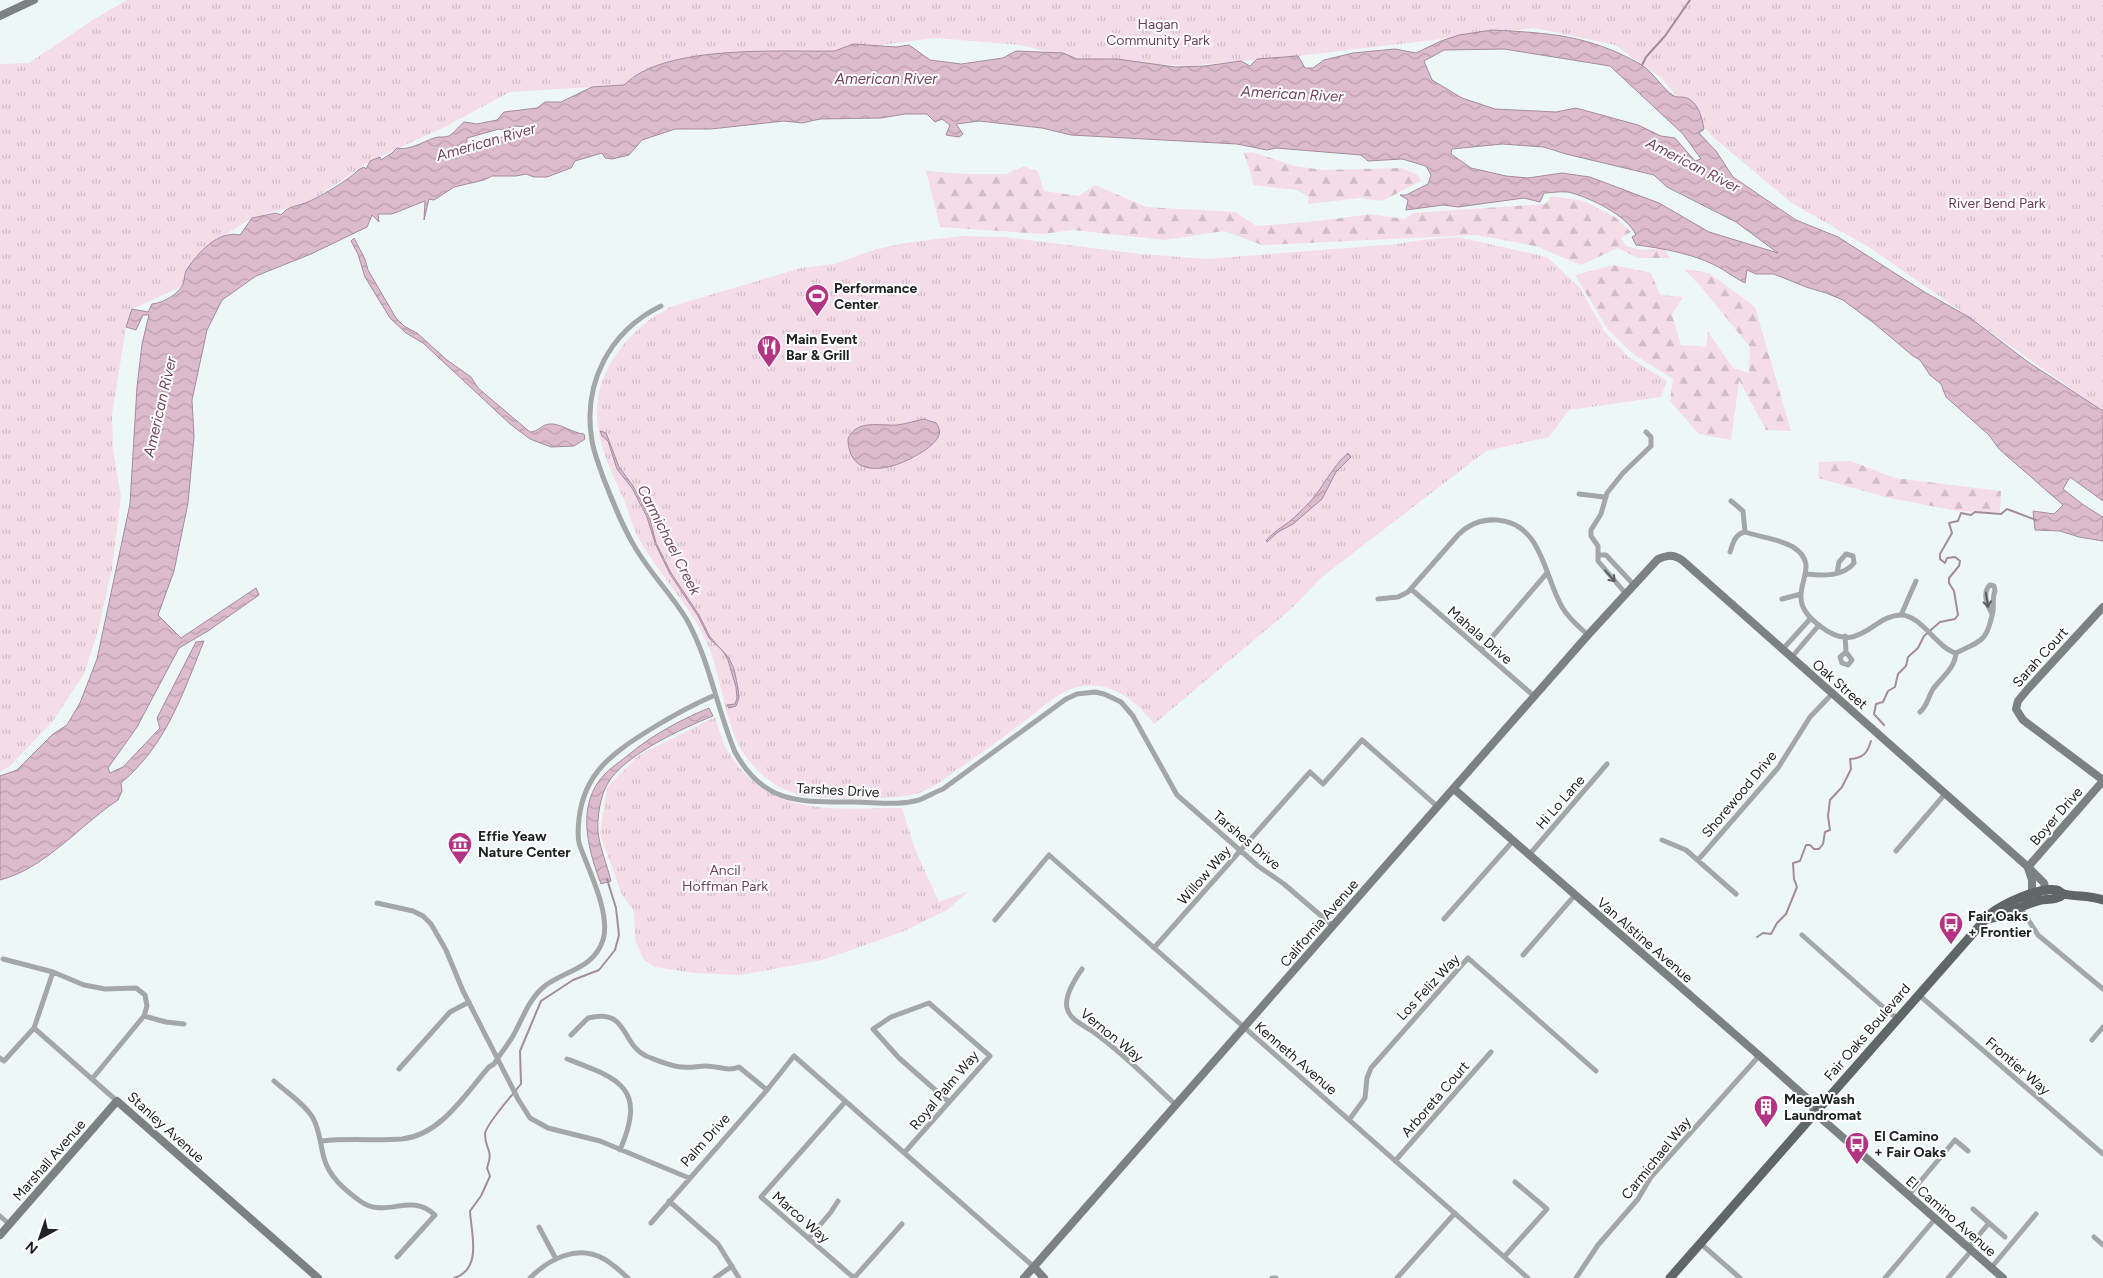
<svg xmlns="http://www.w3.org/2000/svg" width="2103" height="1278" viewBox="0 0 2103 1278" font-family="Figtree,sans-serif">
<defs>
<pattern id="grass-tufts" width="24" height="20" patternUnits="userSpaceOnUse" patternTransform="scale(1.25)"><rect width="24" height="20" fill="#f4dde9"/><path d="M3 7l-1-3M5 7V3M7 7l1-3M15 17l-1-3M17 17v-4M19 17l1-3" fill="none" stroke="#d1bdc8"/></pattern>
<pattern id="forest-firs" width="22" height="20" patternUnits="userSpaceOnUse" patternTransform="scale(1.25)"><rect width="22" height="20" fill="#f4dde9"/><path d="M5 1l3.5 6h-7zM16 11l3.5 6h-7z" fill="#d1bdc8"/></pattern>
<pattern id="water-waves" width="16" height="10" patternUnits="userSpaceOnUse" patternTransform="scale(1.25)"><rect width="16" height="10" fill="#dcbbcc"/><path d="M0 5q4-4 8 0t8 0" fill="none" stroke="#bca0af"/></pattern>
</defs>
<rect width="100%" height="100%" fill="#eef7f8"/>
<path fill="url(#grass-tufts)" d="M 127,0 L 2103,0 L 2103,411 L 1872,249 L 1793,204 L 1714,138 L 1660,77 L 1615,45 L 1535,28 L 1298,56 L 1187,66 L 1077,59 L 1020,45 L 935,38 L 835,51 L 709,54 L 632,77 L 624,85 L 510,92 L 441,129 L 370,161 L 311,201 L 252,218 L 207,246 L 186,271 L 183,286 L 132,309 L 126,327 L 112,415 L 113,449 L 121,496 L 112,569 L 98,631 L 84,674 L 53,721 L 10,766 L 0,772 L 0,64 L 29,63 L 91,21 Z
M 961,236 L 1004,237 L 1141,254 L 1207,259 L 1397,244 L 1421,240 L 1458,237 L 1547,257 L 1580,288 L 1605,332 L 1627,356 L 1667,381 L 1661,397 L 1569,410 L 1549,437 L 1486,451 L 1322,577 L 1290,610 L 1154,724 C 1137,702 1113,682 1084,686 C 1063,688 1045,705 1029,718 C 1005,736 982,753 957,770 C 946,778 933,788 919,793 C 900,800 816,801 797,794 C 776,788 758,774 746,757 C 726,729 722,682 710,650 C 693,607 659,576 638,537 C 632,526 629,512 624,500 C 611,471 595,440 597,406 C 599,372 623,340 649,320 C 655,315 663,312 670,307 L 801,268 L 834,264 L 877,249 L 904,243 Z
M 715,717 C 719,728 722,743 729,753 C 771,819 834,808 902,808 L 915,849 L 939,902 L 969,891 L 947,910 L 902,932 L 823,960 L 740,975 L 696,973 L 655,967 L 644,960 L 635,940 L 634,911 L 622,895 L 600,834 L 607,787 L 639,755 Z"/>
<path fill="url(#forest-firs)" d="M 1252,152 L 1295,166 L 1323,170 L 1402,168 L 1418,175 L 1421,181 L 1382,201 L 1360,198 L 1308,204 L 1309,197 L 1296,190 L 1254,185 L 1244,153 Z
M 1024,166 L 1038,172 L 1044,191 L 1079,196 L 1095,185 L 1146,207 L 1235,212 L 1257,226 L 1319,221 L 1370,214 L 1405,219 L 1413,213 L 1545,204 L 1552,196 L 1584,201 L 1615,217 L 1631,232 L 1621,238 L 1626,246 L 1642,250 L 1664,248 L 1670,258 L 1638,258 L 1618,248 L 1581,265 L 1535,246 L 1476,235 L 1262,245 L 1224,231 L 1165,240 L 1073,230 L 1043,234 L 940,227 L 926,171 L 966,174 L 1007,174 Z
M 1614,265 L 1651,273 L 1660,295 L 1683,297 L 1672,315 L 1681,345 L 1706,347 L 1708,332 L 1733,368 L 1749,373 L 1750,347 L 1701,287 L 1684,269 L 1709,273 L 1755,307 L 1791,431 L 1766,430 L 1739,380 L 1731,440 L 1699,434 L 1670,401 L 1673,379 L 1633,354 L 1608,330 L 1575,275 Z
M 1851,461 L 1895,478 L 2001,491 L 2000,512 L 1957,511 L 1885,497 L 1818,478 L 1819,462 Z"/>
<path fill="url(#water-waves)" stroke="#a48d99" fill-rule="evenodd" d="M 1492,30 C 1549,33 1589,35 1640,64 C 1653,71 1662,89 1674,96 C 1678,98 1685,96 1689,99 C 1699,105 1702,118 1704,129 L 1699,133 L 1716,151 L 1733,177 L 1796,220 L 1838,237 L 1926,293 L 1969,317 L 2028,362 L 2103,411 L 2103,501 L 2070,477 L 2063,489 L 2085,506 L 2103,517 L 2103,541 L 2079,537 L 2060,531 L 2035,530 L 2033,511 L 2054,514 L 2063,505 L 1999,449 L 1989,435 L 1946,397 L 1941,384 L 1930,375 L 1920,360 L 1913,356 L 1875,324 L 1843,300 L 1826,293 L 1806,287 L 1774,274 L 1756,274 L 1747,270 L 1745,283 C 1737,279 1730,274 1722,269 C 1699,255 1663,248 1636,245 L 1632,237 L 1636,235 C 1627,215 1589,197 1568,192 C 1560,191 1551,193 1544,193 L 1540,202 L 1524,198 L 1458,207 L 1443,205 L 1406,210 L 1408,200 L 1400,195 L 1406,195 L 1428,184 L 1431,175 L 1426,166 L 1402,159 L 1368,161 L 1361,155 L 1276,148 L 1267,150 L 1237,144 L 1071,135 L 1042,128 L 979,121 L 956,124 L 963,134 L 959,137 L 946,135 L 950,125 L 942,119 L 935,122 L 927,114 L 905,114 L 881,118 L 820,119 L 802,123 L 784,121 L 711,129 L 675,129 L 642,140 L 629,155 L 612,159 L 605,158 L 602,153 L 575,161 L 571,168 L 547,177 L 534,177 L 526,174 L 516,176 L 492,176 L 484,180 L 454,187 L 434,200 L 429,199 L 424,220 L 425,201 L 392,214 L 378,214 L 379,222 L 372,215 L 367,227 L 311,254 L 256,276 L 222,300 L 207,330 L 192,400 L 194,437 L 188,503 L 174,571 L 158,615 L 181,638 L 256,588 L 259,595 L 208,631 L 179,648 L 137,727 L 108,768 L 110,773 L 123,767 L 160,728 L 157,718 L 196,642 L 204,641 C 182,695 167,744 121,783 L 122,791 L 118,800 C 80,825 46,868 0,880 L 0,776 L 17,770 L 53,734 L 67,725 L 80,703 L 97,659 L 130,504 L 137,387 L 142,344 L 149,315 L 143,315 L 136,330 L 126,327 L 132,309 L 148,312 L 152,304 C 163,303 179,294 183,284 C 185,279 184,273 187,269 C 198,253 218,230 240,235 L 252,218 L 276,213 L 281,215 C 288,206 295,207 305,203 C 315,200 352,178 358,170 L 364,167 L 366,169 L 370,161 L 380,157 L 381,160 L 392,153 L 397,148 C 408,151 423,142 434,138 C 438,136 444,138 449,136 C 454,133 459,126 464,122 L 477,124 L 497,120 L 504,112 L 537,108 L 545,102 L 561,102 L 592,87 L 624,85 C 664,44 779,52 835,51 L 853,44 L 896,47 L 909,45 L 930,60 L 961,64 L 1003,58 L 1016,51 L 1063,53 L 1077,59 L 1117,59 L 1175,67 L 1205,66 L 1241,61 L 1250,66 L 1257,59 L 1298,56 L 1305,68 L 1313,68 L 1324,60 L 1353,53 L 1395,49 L 1416,53 L 1441,41 L 1459,35 ZM 1504,49 L 1610,66 L 1683,134 L 1701,159 L 1695,161 L 1675,138 L 1661,136 L 1638,125 L 1576,108 L 1556,112 L 1495,109 L 1462,98 L 1432,80 L 1424,61 L 1444,50 ZM 515,126 L 528,127 L 528,132 L 518,131 L 486,143 L 480,140 L 474,145 L 467,144 L 467,138 L 499,129 L 503,130 ZM 1502,144 L 1544,147 L 1566,154 L 1654,175 L 1667,187 L 1736,222 L 1778,253 L 1709,232 L 1659,203 L 1590,177 L 1562,173 L 1528,178 L 1506,176 L 1471,168 L 1451,154 L 1452,149 Z
M 354,238 L 365,259 L 368,270 L 396,318 L 404,326 L 417,333 L 447,360 L 471,377 L 478,388 L 530,432 C 538,432 541,425 549,424 C 561,423 572,433 584,434 L 585,439 L 574,446 L 551,447 L 530,439 L 510,424 L 423,343 L 406,333 L 390,318 L 365,277 L 358,254 L 351,241 Z
M 924,419 L 936,423 C 939,427 941,432 938,437 C 934,445 924,451 917,455 C 894,469 849,482 848,439 C 856,419 880,426 897,425 C 906,424 914,421 924,419 Z
M 600,431 L 606,433 L 619,467 L 633,486 L 649,516 L 656,543 L 671,573 L 699,615 L 710,637 L 729,658 L 734,669 L 738,688 L 739,698 L 736,706 L 729,708 L 727,705 L 735,704 L 737,698 L 736,687 L 728,660 L 723,651 L 709,638 L 698,616 L 670,574 L 655,543 L 647,517 L 632,488 L 617,469 L 608,441 L 602,436 Z
M 1348,453 L 1351,457 L 1336,472 L 1322,499 L 1293,524 L 1278,532 L 1267,542 L 1266,541 C 1273,532 1281,528 1290,521 C 1297,516 1303,508 1310,502 C 1324,486 1332,467 1348,453 Z
M 709,708 L 713,716 C 683,728 624,755 608,783 C 600,796 597,818 598,832 C 600,848 607,865 611,881 L 601,884 C 589,852 577,811 599,781 C 606,771 617,764 627,756 C 652,735 680,720 709,708 Z"/>
<g fill="none" stroke-linecap="round" stroke-linejoin="round">
<path stroke="#a48d99" stroke-width="2" d="M 1642,65 L 1646,57 L 1665,36 L 1690,0
M 1884,725 L 1874,714 L 1876,704 L 1883,702 L 1888,691 L 1895,687 L 1898,674 L 1906,666 L 1908,657 L 1918,648 L 1924,636 L 1940,622 L 1955,619 L 1958,615 L 1954,591 L 1949,583 L 1949,578 L 1959,566 L 1960,561 L 1955,557 L 1947,558 L 1945,563 L 1940,559 L 1940,554 L 1952,533 L 1949,523 L 1958,521 L 1961,513 L 1971,515 L 1975,512 L 2001,514 L 2007,509 L 2036,520
M 1757,937 L 1763,933 L 1771,934 L 1777,923 L 1786,914 L 1797,887 L 1794,879 L 1793,863 L 1800,861 L 1806,845 L 1810,845 L 1814,849 L 1819,849 L 1823,844 L 1825,832 L 1830,830 L 1828,816 L 1830,800 L 1842,787 L 1851,769 L 1850,759 C 1863,758 1867,754 1871,741
M 454,1278 C 483,1269 471,1233 470,1211 L 481,1196 L 490,1176 L 487,1168 C 494,1148 485,1151 485,1134 C 485,1125 514,1093 521,1084 L 520,1051 L 541,1001 L 573,980 L 599,970 L 615,950 L 619,935 L 616,908 L 607,879"/>
<path stroke="#a3a7a8" stroke-width="5" d="M 661,306 C 610,331 582,383 592,441 C 594,453 599,465 603,477 C 613,502 622,526 636,549 C 651,574 672,595 687,620 C 710,662 717,709 735,752 C 764,805 801,802 854,802 C 875,802 898,806 919,800 C 927,797 935,792 943,789 L 1066,699 L 1077,694 L 1095,692 L 1104,694 L 1121,702 L 1133,716 L 1177,795 L 1258,866 L 1284,884 L 1333,926
M 1579,494 L 1604,497
M 1745,532 C 1760,537 1780,539 1793,547 C 1818,563 1799,580 1801,599 C 1802,611 1811,619 1820,626 C 1859,657 1872,615 1901,615 C 1921,615 1937,648 1956,653
M 1730,552 C 1733,543 1735,534 1745,532 L 1743,511 L 1731,501
M 1598,555 L 1606,555 L 1634,585
M 1807,574 C 1822,576 1843,577 1854,563 L 1853,556 L 1846,554 L 1839,562 L 1837,573
M 1411,589 L 1535,697
M 1626,594 L 1598,561 L 1598,546 L 1591,536 L 1591,530 L 1601,514 L 1607,493 L 1623,473 L 1651,446 L 1651,437 L 1646,432
M 1378,599 L 1398,597 L 1408,592 L 1458,535 C 1469,524 1482,519 1497,520 C 1542,523 1544,576 1562,607 C 1569,619 1579,627 1588,635
M 1782,599 L 1801,594
M 1901,615 L 1916,581
M 1845,636 L 1846,652 L 1852,660 L 1848,665 L 1842,663 L 1840,657 L 1846,652
M 1481,650 L 1547,573
M 1782,650 L 1811,618
M 1956,653 C 1983,640 1987,641 1993,611 C 1994,604 1992,598 1995,591 L 1994,586 L 1990,585 C 1982,592 1987,606 1992,614
M 1791,658 L 1819,625
M 1920,712 C 1928,705 1928,697 1933,689 C 1942,677 1955,668 1956,653
M 1662,840 L 1686,850 L 1736,894
M 1896,851 L 1945,794
M 1529,855 L 1607,764
M 1698,860 L 1778,768 L 1810,717 L 1832,694
M 377,903 L 413,911 L 423,916 L 431,924 L 446,950 L 463,991 L 518,1099 L 530,1118 L 548,1128 L 600,1141 L 689,1178
M 2020,907 L 2038,935 L 2103,989
M 1444,919 L 1513,841
M 995,920 L 1049,855 L 1528,1278
M 1802,935 L 1891,1014 L 1898,1018
M 1154,948 L 1310,772 L 1323,784 L 1362,740 L 1438,807
M 1523,955 L 1575,895
M 3,959 L 53,972 L 84,985 L 105,989 L 136,988 L 145,995 L 147,1006 L 144,1016 L 92,1079
M 1082,969 C 1075,979 1064,996 1067,1008 C 1070,1020 1083,1025 1092,1031 C 1122,1052 1149,1080 1176,1105
M 1919,995 L 2103,1154
M 144,1016 L 166,1022 L 184,1024
M 34,1028 L 117,1101
M 571,1035 L 588,1018 C 629,1008 620,1043 646,1056 C 657,1060 672,1067 683,1067 C 691,1068 698,1066 706,1066 C 718,1066 728,1072 739,1067 L 767,1090
M 2092,1040 L 2103,1027
M 0,1058 L 4,1061 L 34,1028 L 53,972
M 567,1059 C 620,1079 647,1088 620,1150
M 399,1069 L 450,1012 L 469,1002
M 274,1081 C 286,1092 304,1103 313,1118 C 320,1131 320,1144 324,1158 C 329,1177 345,1190 360,1201 C 386,1220 410,1191 435,1215 L 397,1257
M 845,1102 L 761,1197 L 854,1278
M 1349,1120 L 1365,1098 L 1367,1078 L 1371,1068 L 1468,958 L 1596,1071
M 322,1141 C 349,1138 375,1141 402,1139 C 441,1135 465,1094 489,1067 L 494,1064 C 500,1054 507,1046 513,1036 C 523,1018 529,998 546,985 C 567,970 594,968 603,940 C 611,914 589,871 580,846 C 577,838 578,828 579,819 C 584,772 614,752 651,729 C 672,716 692,705 715,695
M 904,1153 L 990,1056 L 929,1003 L 891,1017 L 873,1029 L 899,1058 L 949,1102
M 1395,1161 L 1491,1052
M 1908,1196 L 1955,1140 L 1968,1151
M 669,1201 L 718,1244 L 739,1278
M 0,1216 L 9,1224
M 651,1223 L 767,1090 L 794,1056 L 1034,1267
M 1989,1223 L 2005,1237
M 539,1227 L 556,1259
M 2094,1237 L 2103,1245
M 809,1238 L 831,1212 L 838,1201
M 1700,1243 L 1740,1278
M 1968,1248 L 1989,1223 L 1973,1209
M 1504,1257 L 1547,1209 L 1515,1182
M 1991,1268 L 2036,1214
M 530,1278 C 549,1259 577,1244 604,1259 C 613,1264 620,1271 628,1278
M 715,1278 L 732,1266
M 854,1278 L 902,1224
M 1272,1278 L 1276,1278
M 1397,1278 L 1455,1213
M 1576,1278 L 1598,1245 L 1638,1199 L 1651,1177 L 1759,1056
M 1885,1278 L 1935,1219
M 1948,1278 L 1971,1251"/>
<path stroke="#7c8282" stroke-width="8" d="M 0,16 L 34,0
M 2103,607 L 2027,690 L 2018,701 L 2016,709 L 2023,720 L 2103,780
M 1454,789 L 1762,1058 L 1810,1101 L 1815,1113 L 2003,1278
M 2028,867 L 2103,781
M 2028,868 L 2032,880 L 2032,893
M 0,1235 L 117,1101 L 318,1278
M 1034,1267 L 1044,1278
M 1024,1278 L 1588,635 L 1658,559 C 1668,555 1673,554 1682,560 L 2028,867 L 2044,883 L 2046,891"/>
<path stroke="#606768" stroke-width="9" d="M 1988,919 C 2006,917 2022,904 2041,900 C 2049,899 2057,900 2064,894
M 1670,1278 L 1990,914 C 2003,904 2040,886 2057,890 C 2059,890 2061,893 2064,894 C 2076,897 2089,895 2103,900"/>
</g>
<defs><path id="oneway-shaft" d="M-6 0H5M1.5-3L5.5 0L1.5 3" fill="none" stroke-width="1.6" stroke-linecap="round" stroke-linejoin="round" transform="scale(1.25)"/></defs>
<g stroke="#5b5e5f">
<use href="#oneway-shaft" transform="translate(1610 576) rotate(48)"/>
<use href="#oneway-shaft" transform="translate(1987 600) rotate(82)"/>
</g>
<defs>
<symbol id="stadium-pin" viewBox="-11 -11 22 30"><path d="M0 17L-7.5 6A9.5 9.5 0 1 1 7.5 6Z" fill="#b23483" stroke="#fff"/><path d="M0-5a6.5 5 0 1 0 0 10a6.5 5 0 1 0 0-10ZM-3.5-1.8h7v3.6h-7Z" fill="#fff"/></symbol>
<symbol id="restaurant-pin" viewBox="-11 -11 22 30"><path d="M0 17L-7.5 6A9.5 9.5 0 1 1 7.5 6Z" fill="#b23483" stroke="#fff"/><path d="M-5-6h1v4h1v-4h1v4h1v-4h1v5L-1.5 .5V6h-2V.5L-5-1ZM5-6V6H3V1.5H1.5Q1.5-4 5-6Z" fill="#fff"/></symbol>
<symbol id="museum-pin" viewBox="-11 -11 22 30"><path d="M0 17L-7.5 6A9.5 9.5 0 1 1 7.5 6Z" fill="#b23483" stroke="#fff"/><path d="M0-6L6-3V-2H-6V-3ZM-5-1h2V3h-2ZM-1-1h2V3h-2ZM3-1h2V3H3ZM-6 4H6V6H-6Z" fill="#fff"/></symbol>
<symbol id="bus-pin" viewBox="-11 -11 22 30"><path d="M0 17L-7.5 6A9.5 9.5 0 1 1 7.5 6Z" fill="#b23483" stroke="#fff"/><path d="M-5-6H5V4H4V6H2V4H-2V6H-4V4H-5ZM-3.5-4V0h7V-4ZM-3.5 1.2v1.5H-2V1.2ZM2 1.2v1.5H3.5V1.2Z" fill="#fff"/></symbol>
<symbol id="building-pin" viewBox="-11 -11 22 30"><path d="M0 17L-7.5 6A9.5 9.5 0 1 1 7.5 6Z" fill="#b23483" stroke="#fff"/><path d="M-4-6H4V6H1V3H-1V6H-4ZM-2.5-4.3h1.7v1.8h-1.7ZM.8-4.3h1.7v1.8H.8ZM-2.5-1h1.7V.8h-1.7ZM.8-1h1.7V.8H.8Z" fill="#fff"/></symbol>
</defs>
<g fill-rule="evenodd">
<use href="#stadium-pin" x="803" y="282" width="28" height="38"/>
<use href="#restaurant-pin" x="755" y="333" width="28" height="38"/>
<use href="#museum-pin" x="446" y="830" width="28" height="38"/>
<use href="#bus-pin" x="1937" y="910" width="28" height="38"/>
<use href="#building-pin" x="1752" y="1093" width="28" height="38"/>
<use href="#bus-pin" x="1843" y="1130" width="28" height="38"/>
</g>
<g text-anchor="middle" stroke-width="4" stroke-linejoin="round" paint-order="stroke">
<g font-size="14" fill="#6b3e57" stroke="#fff">
<text x="1158" y="29">Hagan<tspan x="1158" dy="16">Community Park</tspan></text>
<text x="1997" y="208">River Bend Park</text>
<text x="725" y="875">Ancil<tspan x="725" dy="16">Hoffman Park</tspan></text>
</g>
<g font-size="14" font-weight="bold" fill="#202323" stroke="#fff" text-anchor="start">
<text x="834" y="293">Performance<tspan x="834" dy="16">Center</tspan></text>
<text x="786" y="344">Main Event<tspan x="786" dy="16">Bar &amp; Grill</tspan></text>
<text x="478" y="841">Effie Yeaw<tspan x="478" dy="16">Nature Center</tspan></text>
<text x="1968" y="921">Fair Oaks<tspan x="1968" dy="16">+ Frontier</tspan></text>
<text x="1784" y="1104">MegaWash<tspan x="1784" dy="16">Laundromat</tspan></text>
<text x="1874" y="1141">El Camino<tspan x="1874" dy="16">+ Fair Oaks</tspan></text>
</g>
<g font-size="14" fill="#202323" stroke="#fff">
<text transform="translate(1480 635) rotate(41)" y="5">Mahala Drive</text>
<text transform="translate(2040 657) rotate(-48)" y="5">Sarah Court</text>
<text transform="translate(1840 684) rotate(41)" y="5">Oak Street</text>
<text transform="translate(838 790) rotate(3)" y="5">Tarshes Drive</text>
<text transform="translate(1739 794) rotate(-50)" y="5">Shorewood Drive</text>
<text transform="translate(1560 802) rotate(-49)" y="5">Hi Lo Lane</text>
<text transform="translate(2056 816) rotate(-49)" y="5">Boyer Drive</text>
<text transform="translate(1247 840) rotate(40)" y="5">Tarshes Drive</text>
<text transform="translate(1204 875) rotate(-49)" y="5">Willow Way</text>
<text transform="translate(1319 923) rotate(-49)" y="5">California Avenue</text>
<text transform="translate(1645 940) rotate(41)" y="5">Van Alstine Avenue</text>
<text transform="translate(1428 987) rotate(-47)" y="5">Los Feliz Way</text>
<text transform="translate(1867 1032) rotate(-49)" y="5">Fair Oaks Boulevard</text>
<text transform="translate(1112 1035) rotate(39)" y="5">Vernon Way</text>
<text transform="translate(1296 1058) rotate(41)" y="5">Kenneth Avenue</text>
<text transform="translate(2018 1066) rotate(41)" y="5">Frontier Way</text>
<text transform="translate(944 1090) rotate(-50)" y="5">Royal Palm Way</text>
<text transform="translate(1435 1099) rotate(-49)" y="5">Arboreta Court</text>
<text transform="translate(166 1127) rotate(42)" y="5">Stanley Avenue</text>
<text transform="translate(705 1140) rotate(-48)" y="5">Palm Drive</text>
<text transform="translate(1656 1158) rotate(-51)" y="5">Carmichael Way</text>
<text transform="translate(49 1160) rotate(-49)" y="5">Marshall Avenue</text>
<text transform="translate(1951 1216) rotate(41)" y="5">El Camino Avenue</text>
<text transform="translate(801 1217) rotate(41)" y="5">Marco Way</text>
</g>
<g font-size="15" font-style="italic" fill="#72435d" stroke="#fff">
<text x="886" y="84">American River</text>
<text transform="translate(1292 94) rotate(3)" y="5">American River</text>
<text transform="translate(486 142) rotate(-16)" y="5">American River</text>
<text transform="translate(1693 165) rotate(27)" y="5">American River</text>
<text transform="translate(160 407) rotate(-77)" y="5">American River</text>
<text transform="translate(669 540) rotate(63)" y="5">Carmichael Creek</text>
</g>
</g>
<g transform="translate(40 1238) rotate(220)" stroke="#ffffff" stroke-width="4" paint-order="stroke">
<path d="M0-4L9 19L0 12L-9 19Z" fill="#202323"/>
<text y="-8" font-size="14" font-weight="bold" text-anchor="middle" fill="#202323">N</text>
</g>
</svg>
